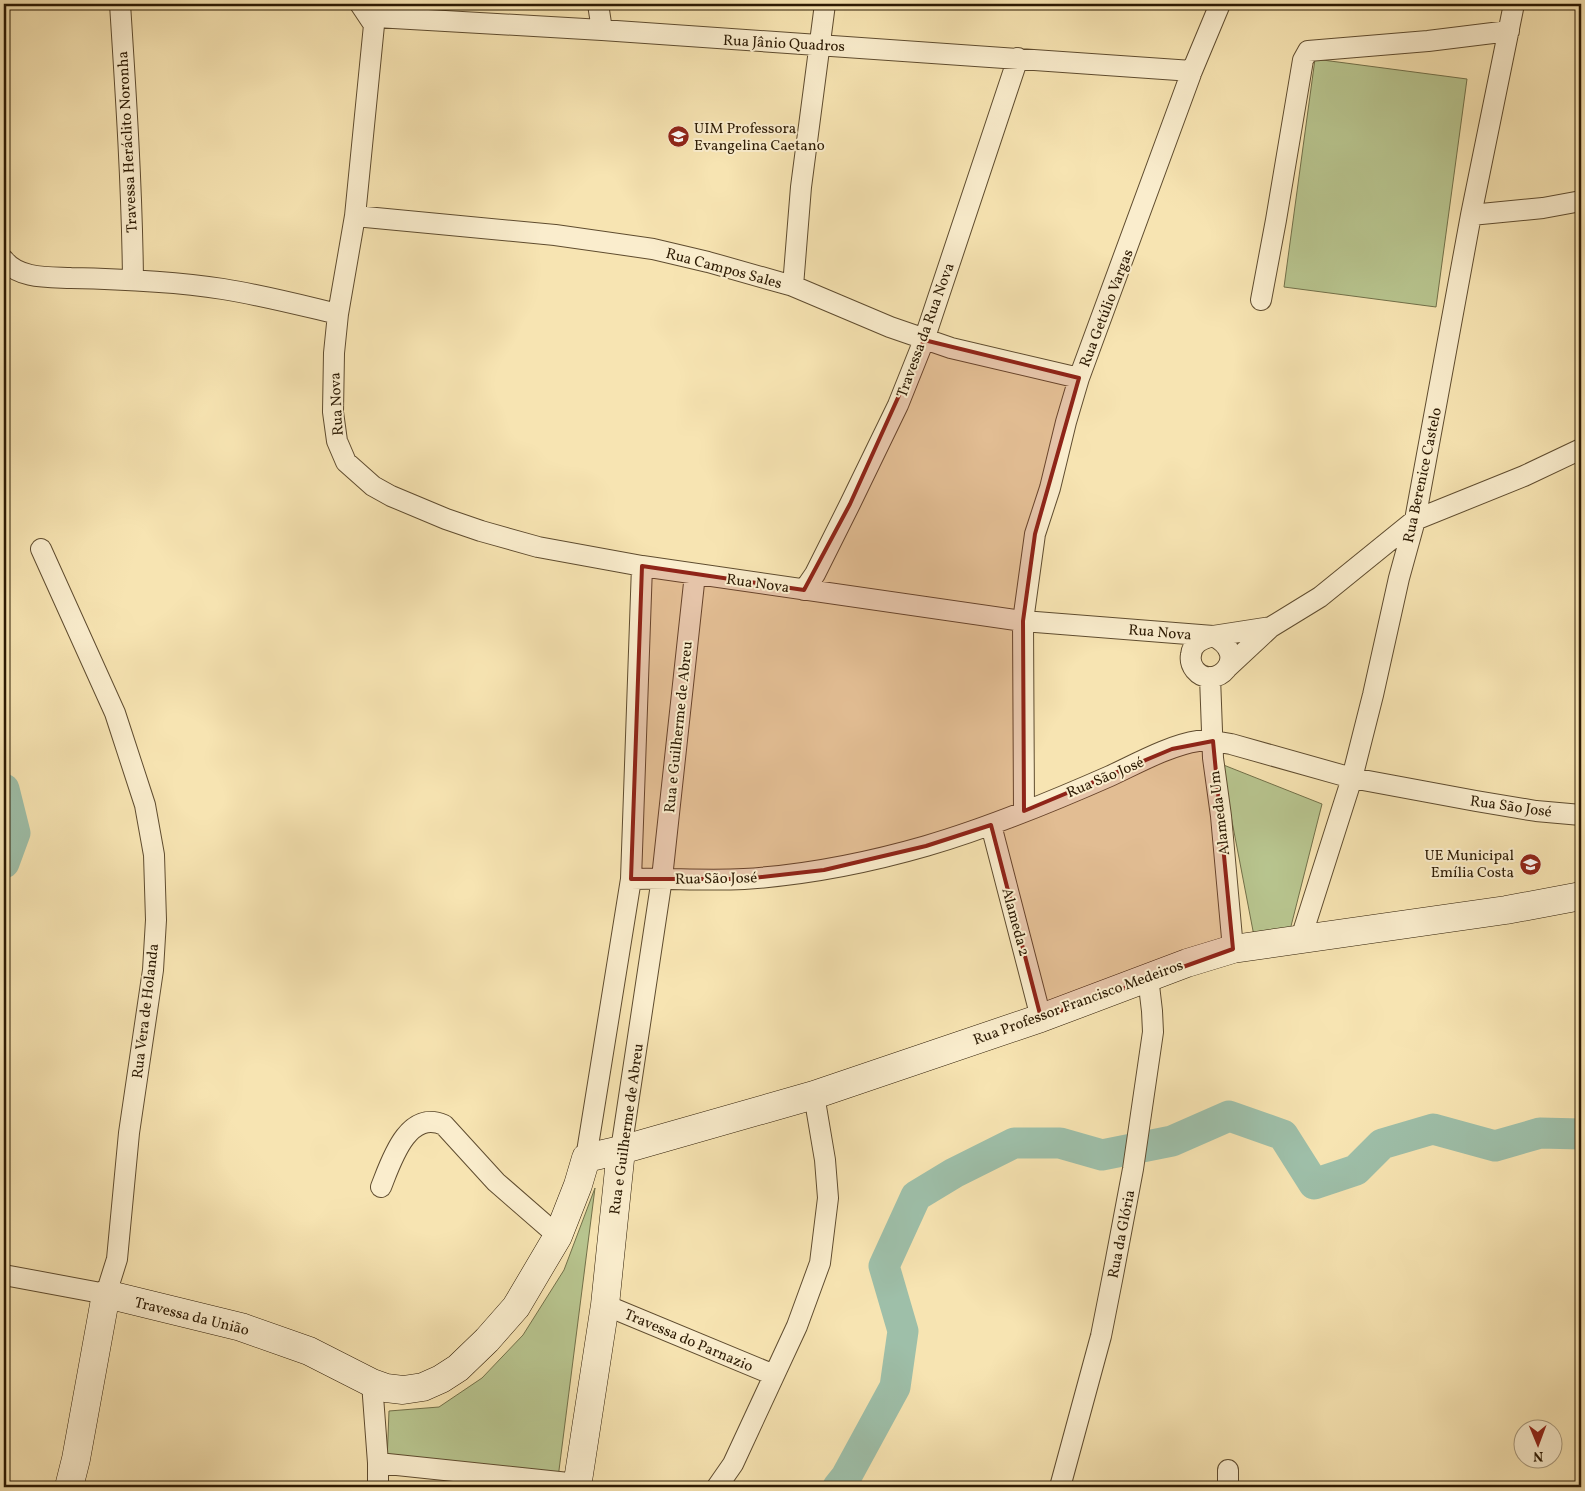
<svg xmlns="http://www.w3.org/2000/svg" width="1585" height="1491" viewBox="0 0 1585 1491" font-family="Vollkorn,serif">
<rect width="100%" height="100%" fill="#f7e4b2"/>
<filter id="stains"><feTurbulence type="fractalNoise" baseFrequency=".004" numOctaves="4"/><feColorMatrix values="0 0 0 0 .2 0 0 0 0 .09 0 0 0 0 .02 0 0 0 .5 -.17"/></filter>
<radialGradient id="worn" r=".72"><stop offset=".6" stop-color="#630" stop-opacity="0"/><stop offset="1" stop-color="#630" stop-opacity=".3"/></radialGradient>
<path fill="#b8c58f" stroke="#727049" d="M 1315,59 L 1467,79 L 1436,307 L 1284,287 Z
M 1221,764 L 1322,804 L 1289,934 L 1254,936 Z
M 595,1188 L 558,1478 L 387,1462 L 389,1411 L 439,1407 L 482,1378 L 523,1335 L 564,1270 Z"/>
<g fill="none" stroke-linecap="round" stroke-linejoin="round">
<path stroke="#9ebfa9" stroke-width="31" d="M 4,789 L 15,833 L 4,863
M 838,1487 L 846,1477 L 895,1387 L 903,1331 L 884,1266 L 916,1196 L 954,1173 L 1014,1143 L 1060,1143 L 1102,1155 L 1172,1141 L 1229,1116 L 1283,1135 L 1314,1184 L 1356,1170 L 1382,1144 L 1433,1129 L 1495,1146 L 1540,1133 L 1581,1134"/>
<defs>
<path id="street" d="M 120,4 C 126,96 132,188 133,280
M 360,4 L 374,25
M 379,4 L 374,25 L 355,216 L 338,314 L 334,353 L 333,412 L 337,441 L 346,462 L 373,486 L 391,496 L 446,519 L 481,531 L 538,547 L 642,566 L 1023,621 L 1213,636 L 1271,627 L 1320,597 L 1415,520 L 1524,476 L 1581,449
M 598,4 L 602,30
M 376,17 L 602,30 L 1192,71
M 1471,215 L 1543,208 L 1581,201
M 355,216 L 555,235 L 653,249 L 708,262 L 793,286 L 890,327 L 951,348 L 1079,378
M 4,260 C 19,279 48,277 71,278 C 121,279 172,281 223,289 C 261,295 300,305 338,314
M 793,286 L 801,187 L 825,4
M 1261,300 L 1276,220 L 1303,60 L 1308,51 L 1428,41 L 1509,31
M 804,590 L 815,574 L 850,504 L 898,405 L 924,340 L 1018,58
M 1213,636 C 1253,656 1214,693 1195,670 C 1192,666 1190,660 1191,655 C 1192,643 1202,639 1213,636 Z
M 1227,668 L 1271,627
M 1210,677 L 1213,758 L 1221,816 L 1233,949
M 1024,811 L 1023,621 L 1035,534 L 1050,488 L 1066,422 L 1079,378 L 1192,71 L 1220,4
M 991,825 L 1041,1018
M 631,879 C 668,878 706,881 744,879 C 806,875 867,863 926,846 C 988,828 1051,802 1110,776 C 1136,764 1170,745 1198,741 C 1209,740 1220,742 1231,744 L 1352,778 L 1476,801 L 1536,811 L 1581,815
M 1301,938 L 1352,778 L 1373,695 L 1399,578 L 1415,520 L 1471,215 L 1514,4
M 621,1150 L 662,878 L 695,574
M 586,1158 L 631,879 L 642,566
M 381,1187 C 391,1162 407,1109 444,1125 L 496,1182 L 558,1236
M 4,1275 L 106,1294 L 117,1259 L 129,1133 L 153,970 L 156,920 L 154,855 L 145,805 L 115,713 L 41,549
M 605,1305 L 774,1375
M 372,1383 L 378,1463 L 378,1487
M 378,1463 L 578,1484
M 717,1487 L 733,1464 L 797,1326 L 820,1263 L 828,1198 L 825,1160 L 814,1095
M 1060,1487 L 1101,1336 L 1113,1275 L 1133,1169 L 1153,1032 L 1152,1011 L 1148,977
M 1228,1487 L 1228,1470"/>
<path id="secondary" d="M 69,1487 L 76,1459 L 106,1294 L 241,1327 L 309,1351 L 372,1383 L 386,1388 L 403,1390 L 423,1387 L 441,1379 L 458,1368 L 487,1340 L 516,1307 L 558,1236 L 578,1185 L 586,1158 L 621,1150 L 814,1095 L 1041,1018 L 1187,963 L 1233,949 L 1506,910 L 1581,896
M 577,1487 L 605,1305 L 621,1150"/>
</defs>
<use href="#street" stroke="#5f4c2f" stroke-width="22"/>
<use href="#secondary" stroke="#2c1a03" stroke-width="29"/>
<use href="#street" stroke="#faedcd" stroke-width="20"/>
<use href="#secondary" stroke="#faedcd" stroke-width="28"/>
</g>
<path fill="#8f2418" fill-opacity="0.2" stroke="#8f2418" stroke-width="4" stroke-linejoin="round" d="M 924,340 L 1079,378 L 1035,534 L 1023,621 L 1024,811 L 1172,749 L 1213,741 L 1233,949 L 1041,1018 L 991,825 L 926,846 L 824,870 L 744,879 L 631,879 L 642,566 L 804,590 L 850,504 Z"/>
<defs>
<symbol id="school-disc" viewBox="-11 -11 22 22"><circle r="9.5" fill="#8f2418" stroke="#faedcd"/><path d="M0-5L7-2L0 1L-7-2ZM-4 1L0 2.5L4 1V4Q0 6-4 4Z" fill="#fff"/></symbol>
</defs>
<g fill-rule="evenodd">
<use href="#school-disc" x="666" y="124" width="25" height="25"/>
<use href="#school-disc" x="1518" y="852" width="25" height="25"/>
</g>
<g text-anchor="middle" stroke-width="4" stroke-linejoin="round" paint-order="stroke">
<g font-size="15" fill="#2c1a03" stroke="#faedcd">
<text transform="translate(784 43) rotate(3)" y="5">Rua Jânio Quadros</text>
<text transform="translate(127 142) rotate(-93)" y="5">Travessa Heráclito Noronha</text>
<text transform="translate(724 268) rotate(15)" y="5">Rua Campos Sales</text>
<text transform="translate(1106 308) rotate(-69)" y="5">Rua Getúlio Vargas</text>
<text transform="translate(925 330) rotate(-70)" y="5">Travessa da Rua Nova</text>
<text transform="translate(336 404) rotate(-93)" y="5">Rua Nova</text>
<text transform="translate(1422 475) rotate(-78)" y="5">Rua Berenice Castelo</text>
<text transform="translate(758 583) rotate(8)" y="5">Rua Nova</text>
<text transform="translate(1160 632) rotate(5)" y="5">Rua Nova</text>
<text transform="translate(678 727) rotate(-84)" y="5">Rua e Guilherme de Abreu</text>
<text transform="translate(1105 777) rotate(-23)" y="5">Rua São José</text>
<text transform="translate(1511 806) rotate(8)" y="5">Rua São José</text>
<text transform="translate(1219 813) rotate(-97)" y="5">Alameda Um</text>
<text transform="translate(716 878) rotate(-1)" y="5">Rua São José</text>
<text transform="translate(1016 922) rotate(75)" y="5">Alameda 2</text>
<text transform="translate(1078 1002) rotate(-20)" y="5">Rua Professor Francisco Medeiros</text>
<text transform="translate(145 1011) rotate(-83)" y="5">Rua Vera de Holanda</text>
<text transform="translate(626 1129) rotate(-82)" y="5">Rua e Guilherme de Abreu</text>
<text transform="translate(1121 1234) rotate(-79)" y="5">Rua da Glória</text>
<text transform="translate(192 1316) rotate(14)" y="5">Travessa da União</text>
<text transform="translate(689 1340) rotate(23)" y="5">Travessa do Parnazio</text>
</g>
<g font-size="15" fill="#2c1a03" stroke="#faedcd" text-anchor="start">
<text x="694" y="133">UIM Professora<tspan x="694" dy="17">Evangelina Caetano</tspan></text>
<text x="1514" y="860" text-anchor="end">UE Municipal<tspan x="1514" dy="17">Emília Costa</tspan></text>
</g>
</g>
<rect width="1585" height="1491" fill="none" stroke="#f7e4b2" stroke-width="20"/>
<rect x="5" y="5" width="1575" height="1481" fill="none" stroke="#2c1a03" stroke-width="2.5"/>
<rect x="10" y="10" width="1565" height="1471" fill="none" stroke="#2c1a03"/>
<g transform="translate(1538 1444) rotate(179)"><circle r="24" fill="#faedcd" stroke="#a8997c"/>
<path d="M0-4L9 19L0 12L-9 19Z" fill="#8f2418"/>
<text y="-8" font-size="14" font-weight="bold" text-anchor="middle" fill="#2c1a03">N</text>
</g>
<rect width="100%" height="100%" filter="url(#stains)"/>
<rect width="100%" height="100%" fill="url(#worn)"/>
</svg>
